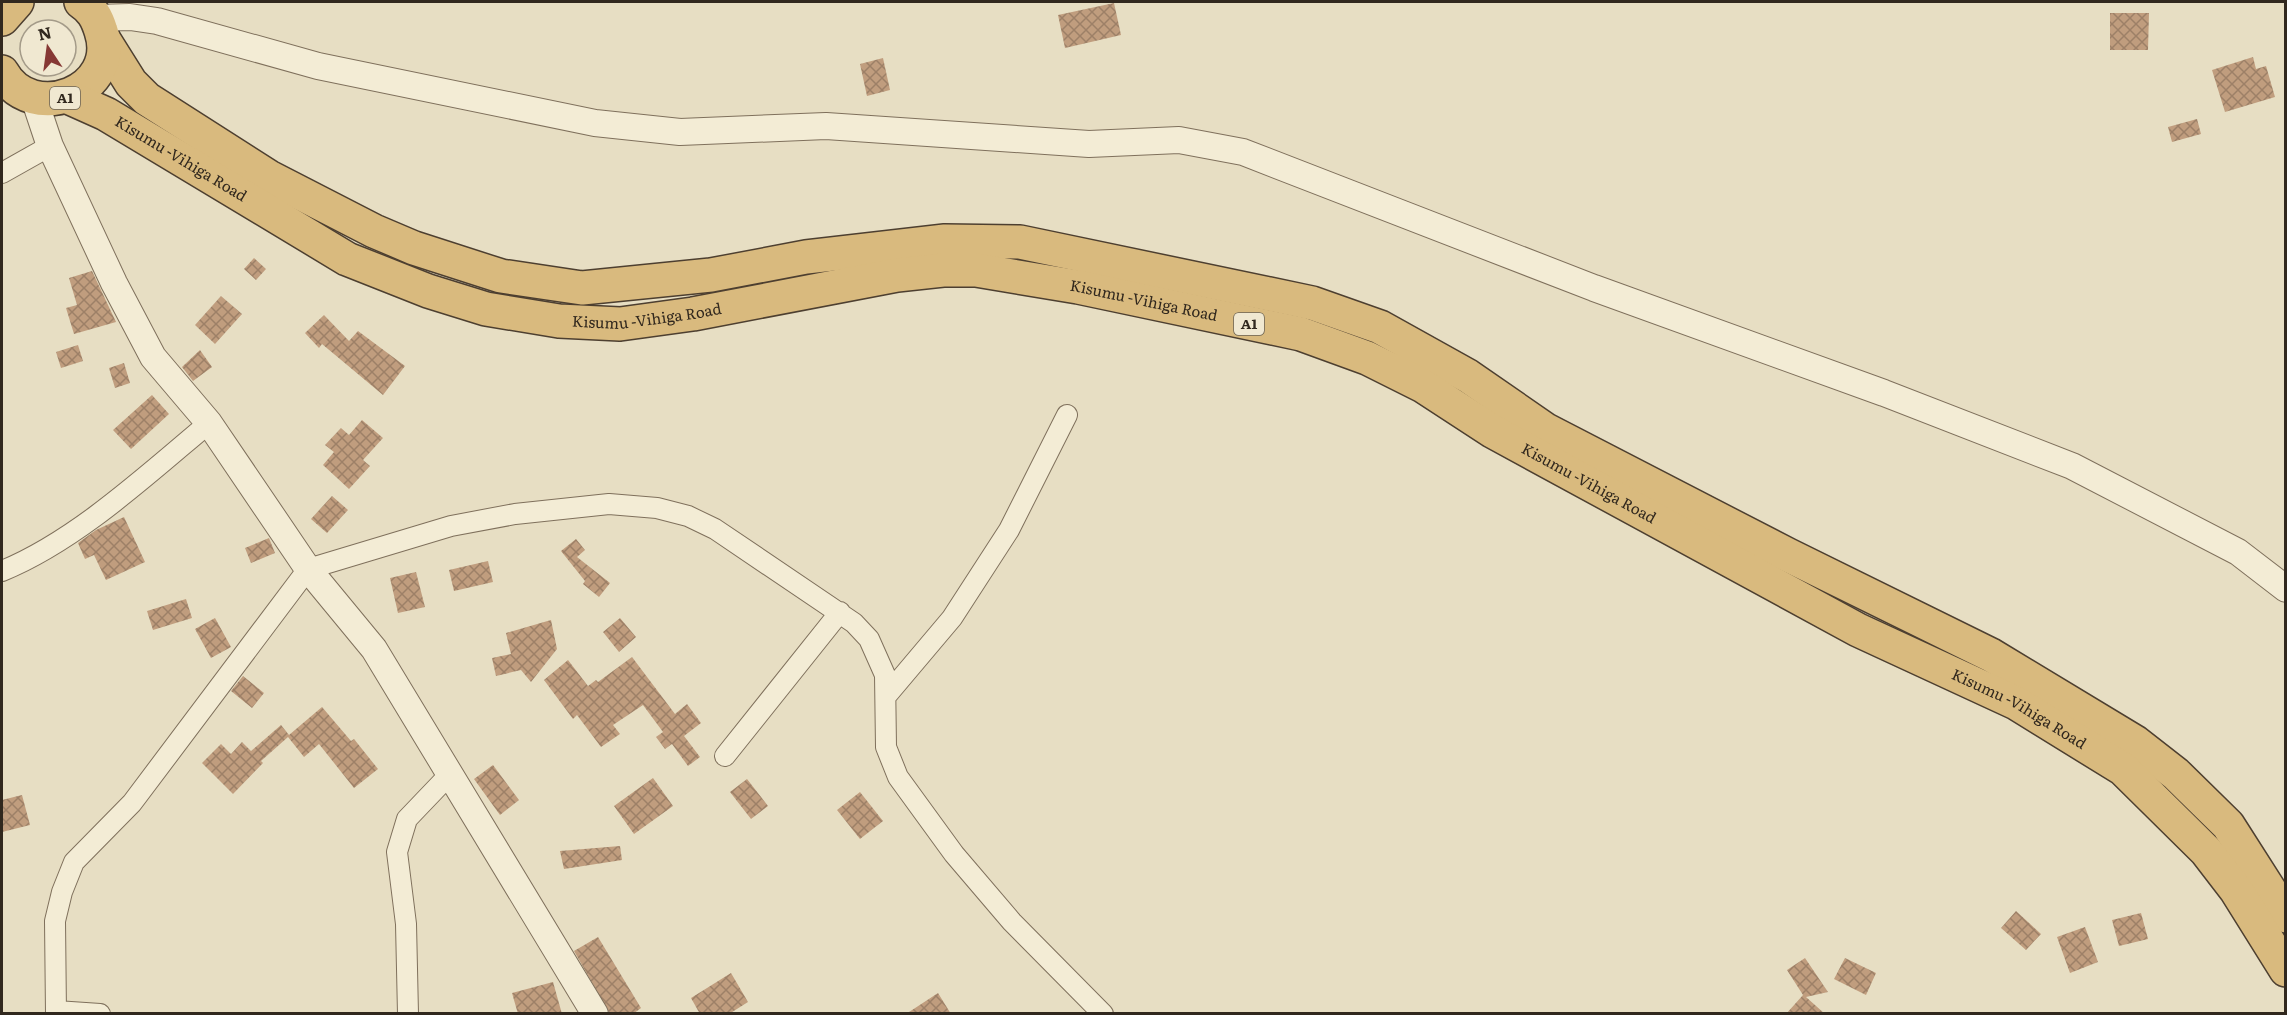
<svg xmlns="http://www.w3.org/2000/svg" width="2287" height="1015" viewBox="0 0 2287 1015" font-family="Literata,serif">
<defs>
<pattern id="building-cross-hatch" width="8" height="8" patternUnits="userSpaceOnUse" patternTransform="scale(1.5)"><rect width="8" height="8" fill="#c09d7e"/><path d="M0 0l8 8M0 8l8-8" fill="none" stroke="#9d8067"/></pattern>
</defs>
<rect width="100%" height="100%" fill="#e7dec3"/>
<path fill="url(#building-cross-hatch)" d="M 1114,3 L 1121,35 L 1065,48 L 1058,15 Z
M 2110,13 L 2149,13 L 2148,50 L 2110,50 Z
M 2253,57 L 2256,69 L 2266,66 L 2275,97 L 2225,112 L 2212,70 Z
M 883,58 L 890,90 L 867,96 L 860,64 Z
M 2197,119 L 2201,134 L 2172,142 L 2168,127 Z
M 254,258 L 266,269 L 256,280 L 244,269 Z
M 92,271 L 116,322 L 74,334 L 66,308 L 77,305 L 69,278 Z
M 221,296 L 242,314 L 215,344 L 195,325 Z
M 324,315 L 349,341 L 358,331 L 405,366 L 383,395 L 322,344 L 319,348 L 305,333 Z
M 78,345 L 83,361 L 61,368 L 56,352 Z
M 200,350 L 212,367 L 193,381 L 182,367 Z
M 124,363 L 130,383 L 115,388 L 109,368 Z
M 152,395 L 169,414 L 131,449 L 113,430 Z
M 362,420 L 383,438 L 363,460 L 370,466 L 349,489 L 323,465 L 334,452 L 325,445 L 341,428 L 349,435 Z
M 332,496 L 348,510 L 327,533 L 311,519 Z
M 124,517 L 145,562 L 106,580 L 94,555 L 85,559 L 78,543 L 96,530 Z
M 269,538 L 275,553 L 251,563 L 245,548 Z
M 576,539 L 585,550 L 577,557 L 610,583 L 599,597 L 583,584 L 585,581 L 561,551 Z
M 488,561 L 493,582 L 454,591 L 449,570 Z
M 416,572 L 425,607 L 398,613 L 390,578 Z
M 186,599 L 192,618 L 153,630 L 147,611 Z
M 215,618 L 231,647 L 211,658 L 195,629 Z
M 620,618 L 636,637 L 619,652 L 603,632 Z
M 551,620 L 557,649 L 531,682 L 521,670 L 496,676 L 492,658 L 511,654 L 506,633 Z
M 632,657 L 675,714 L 687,704 L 701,723 L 684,736 L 700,757 L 688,766 L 672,744 L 665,749 L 656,737 L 663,732 L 643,705 L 613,725 L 620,734 L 601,747 L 577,715 L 573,719 L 544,680 L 568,660 L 588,686 L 596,680 L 598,682 Z
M 243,676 L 264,693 L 252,708 L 231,691 Z
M 322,707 L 351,741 L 354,739 L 378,769 L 354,788 L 319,744 L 304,757 L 288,737 L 261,761 L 263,763 L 233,794 L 202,763 L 221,744 L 231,754 L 242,742 L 251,751 L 281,725 L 289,735 Z
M 493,765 L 519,800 L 500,815 L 474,779 Z
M 653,778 L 673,806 L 634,834 L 614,806 Z
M 747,779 L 768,806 L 751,819 L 730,792 Z
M 860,792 L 883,821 L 860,839 L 837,810 Z
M 22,795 L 30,825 L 2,832 L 2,800 Z
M 620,846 L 622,860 L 564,869 L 560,851 Z
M 2016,911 L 2041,934 L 2026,950 L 2001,928 Z
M 2141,913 L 2148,939 L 2119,946 L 2112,920 Z
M 2085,927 L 2098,962 L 2070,973 L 2057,937 Z
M 598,937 L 641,1008 L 633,1014 L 610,1014 L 574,951 Z
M 1805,958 L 1828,992 L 1806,997 L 1825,1014 L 1786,1014 L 1803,995 L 1787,970 Z
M 1845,958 L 1876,973 L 1866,995 L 1834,979 Z
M 731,973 L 748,1002 L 729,1014 L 700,1014 L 691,998 Z
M 553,982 L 562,1014 L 518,1014 L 512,993 Z
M 938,993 L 951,1014 L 906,1014 Z"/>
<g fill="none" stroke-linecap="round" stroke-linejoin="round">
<defs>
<path id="minor" d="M 2,173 L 50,146
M 2,571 C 76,541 148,474 209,423
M 887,695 L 952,618 L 1009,530 L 1067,415
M 725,756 L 840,612
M 56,1011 L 100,1014
M 56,1014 L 55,921 L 62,892 L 74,862 L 132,803 L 308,569 L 451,526 L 515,514 L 609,504 L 657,508 L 688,516 L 715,529 L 854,623 L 869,639 L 885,675 L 886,747 L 898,777 L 954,854 L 1012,922 L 1103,1014
M 408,1014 L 406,924 L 397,852 L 407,819 L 450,774"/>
<path id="tertiary" d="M 97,18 L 130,17 L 157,21 L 318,66 L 595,123 L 680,132 L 826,126 L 1089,144 L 1179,140 L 1243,152 L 1594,288 L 1884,393 L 2072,466 L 2238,552 L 2286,589
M 34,98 L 50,146 L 114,283 L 153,357 L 209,423 L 308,569 L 374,649 L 595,1014"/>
<g id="trunk">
<path d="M 2,19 L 17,2"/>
<path d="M 104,40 L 131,83 L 147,99 L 269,177 L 374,231 L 414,248 L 501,276 L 582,288 L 711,275 L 806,257 L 945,241 L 1020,242 L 1312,303 L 1380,327 L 1468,376 L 1546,430 L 1788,555 L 1991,655 L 2135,742 L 2176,774 L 2228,825 L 2286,916"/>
<path d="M 2,72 C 32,126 121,91 101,31 C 97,18 92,9 81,2"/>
<path id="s1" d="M 68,97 L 106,114 L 347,259 L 428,291 L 486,309 L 559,321 L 620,324 L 693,314 L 897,275 L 943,270 L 976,270 L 1078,287 L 1301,334 L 1367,358 L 1423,386 L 1492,431 L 1858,630 L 2016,703 L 2123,769 L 2206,851 L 2236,890 L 2286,970"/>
</g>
</defs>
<use href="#minor" stroke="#7f705c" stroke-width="22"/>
<use href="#tertiary" stroke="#7f705c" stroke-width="28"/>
<use href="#trunk" stroke="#4d3f30" stroke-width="36"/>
<use href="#minor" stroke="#f3ecd5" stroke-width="20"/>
<use href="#tertiary" stroke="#f3ecd5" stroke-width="26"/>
<use href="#trunk" stroke="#d9ba7e" stroke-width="33"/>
</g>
<g text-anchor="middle" stroke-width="4.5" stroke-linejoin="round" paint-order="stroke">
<g fill="#f0e8d1" stroke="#6a6254" stroke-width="1.5">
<rect x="50" y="87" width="30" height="22" rx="4.5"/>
<rect x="1234" y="313" width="30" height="22" rx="4.5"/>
</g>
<g font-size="14" font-weight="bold" fill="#31281e">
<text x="65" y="103">A1</text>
<text x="1249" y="329">A1</text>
</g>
<g font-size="15" fill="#31281e" stroke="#f0e8d1">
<text dy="5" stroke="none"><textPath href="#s1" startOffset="129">Kisumu -Vihiga Road</textPath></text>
<text dy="5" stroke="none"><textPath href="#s1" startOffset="1137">Kisumu -Vihiga Road</textPath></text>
<text dy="5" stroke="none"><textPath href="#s1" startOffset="633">Kisumu -Vihiga Road</textPath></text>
<text dy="5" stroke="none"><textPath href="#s1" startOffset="1623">Kisumu -Vihiga Road</textPath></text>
<text dy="5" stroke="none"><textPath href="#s1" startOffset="2109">Kisumu -Vihiga Road</textPath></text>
</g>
</g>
<rect width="2287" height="1015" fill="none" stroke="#31281e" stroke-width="6"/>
<g transform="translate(48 48) rotate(347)"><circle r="28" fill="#f0e8d1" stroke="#a49b89" stroke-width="1.5"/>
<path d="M0-4.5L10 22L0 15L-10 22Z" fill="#863834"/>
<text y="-9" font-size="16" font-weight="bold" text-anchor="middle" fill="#31281e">N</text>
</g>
</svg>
